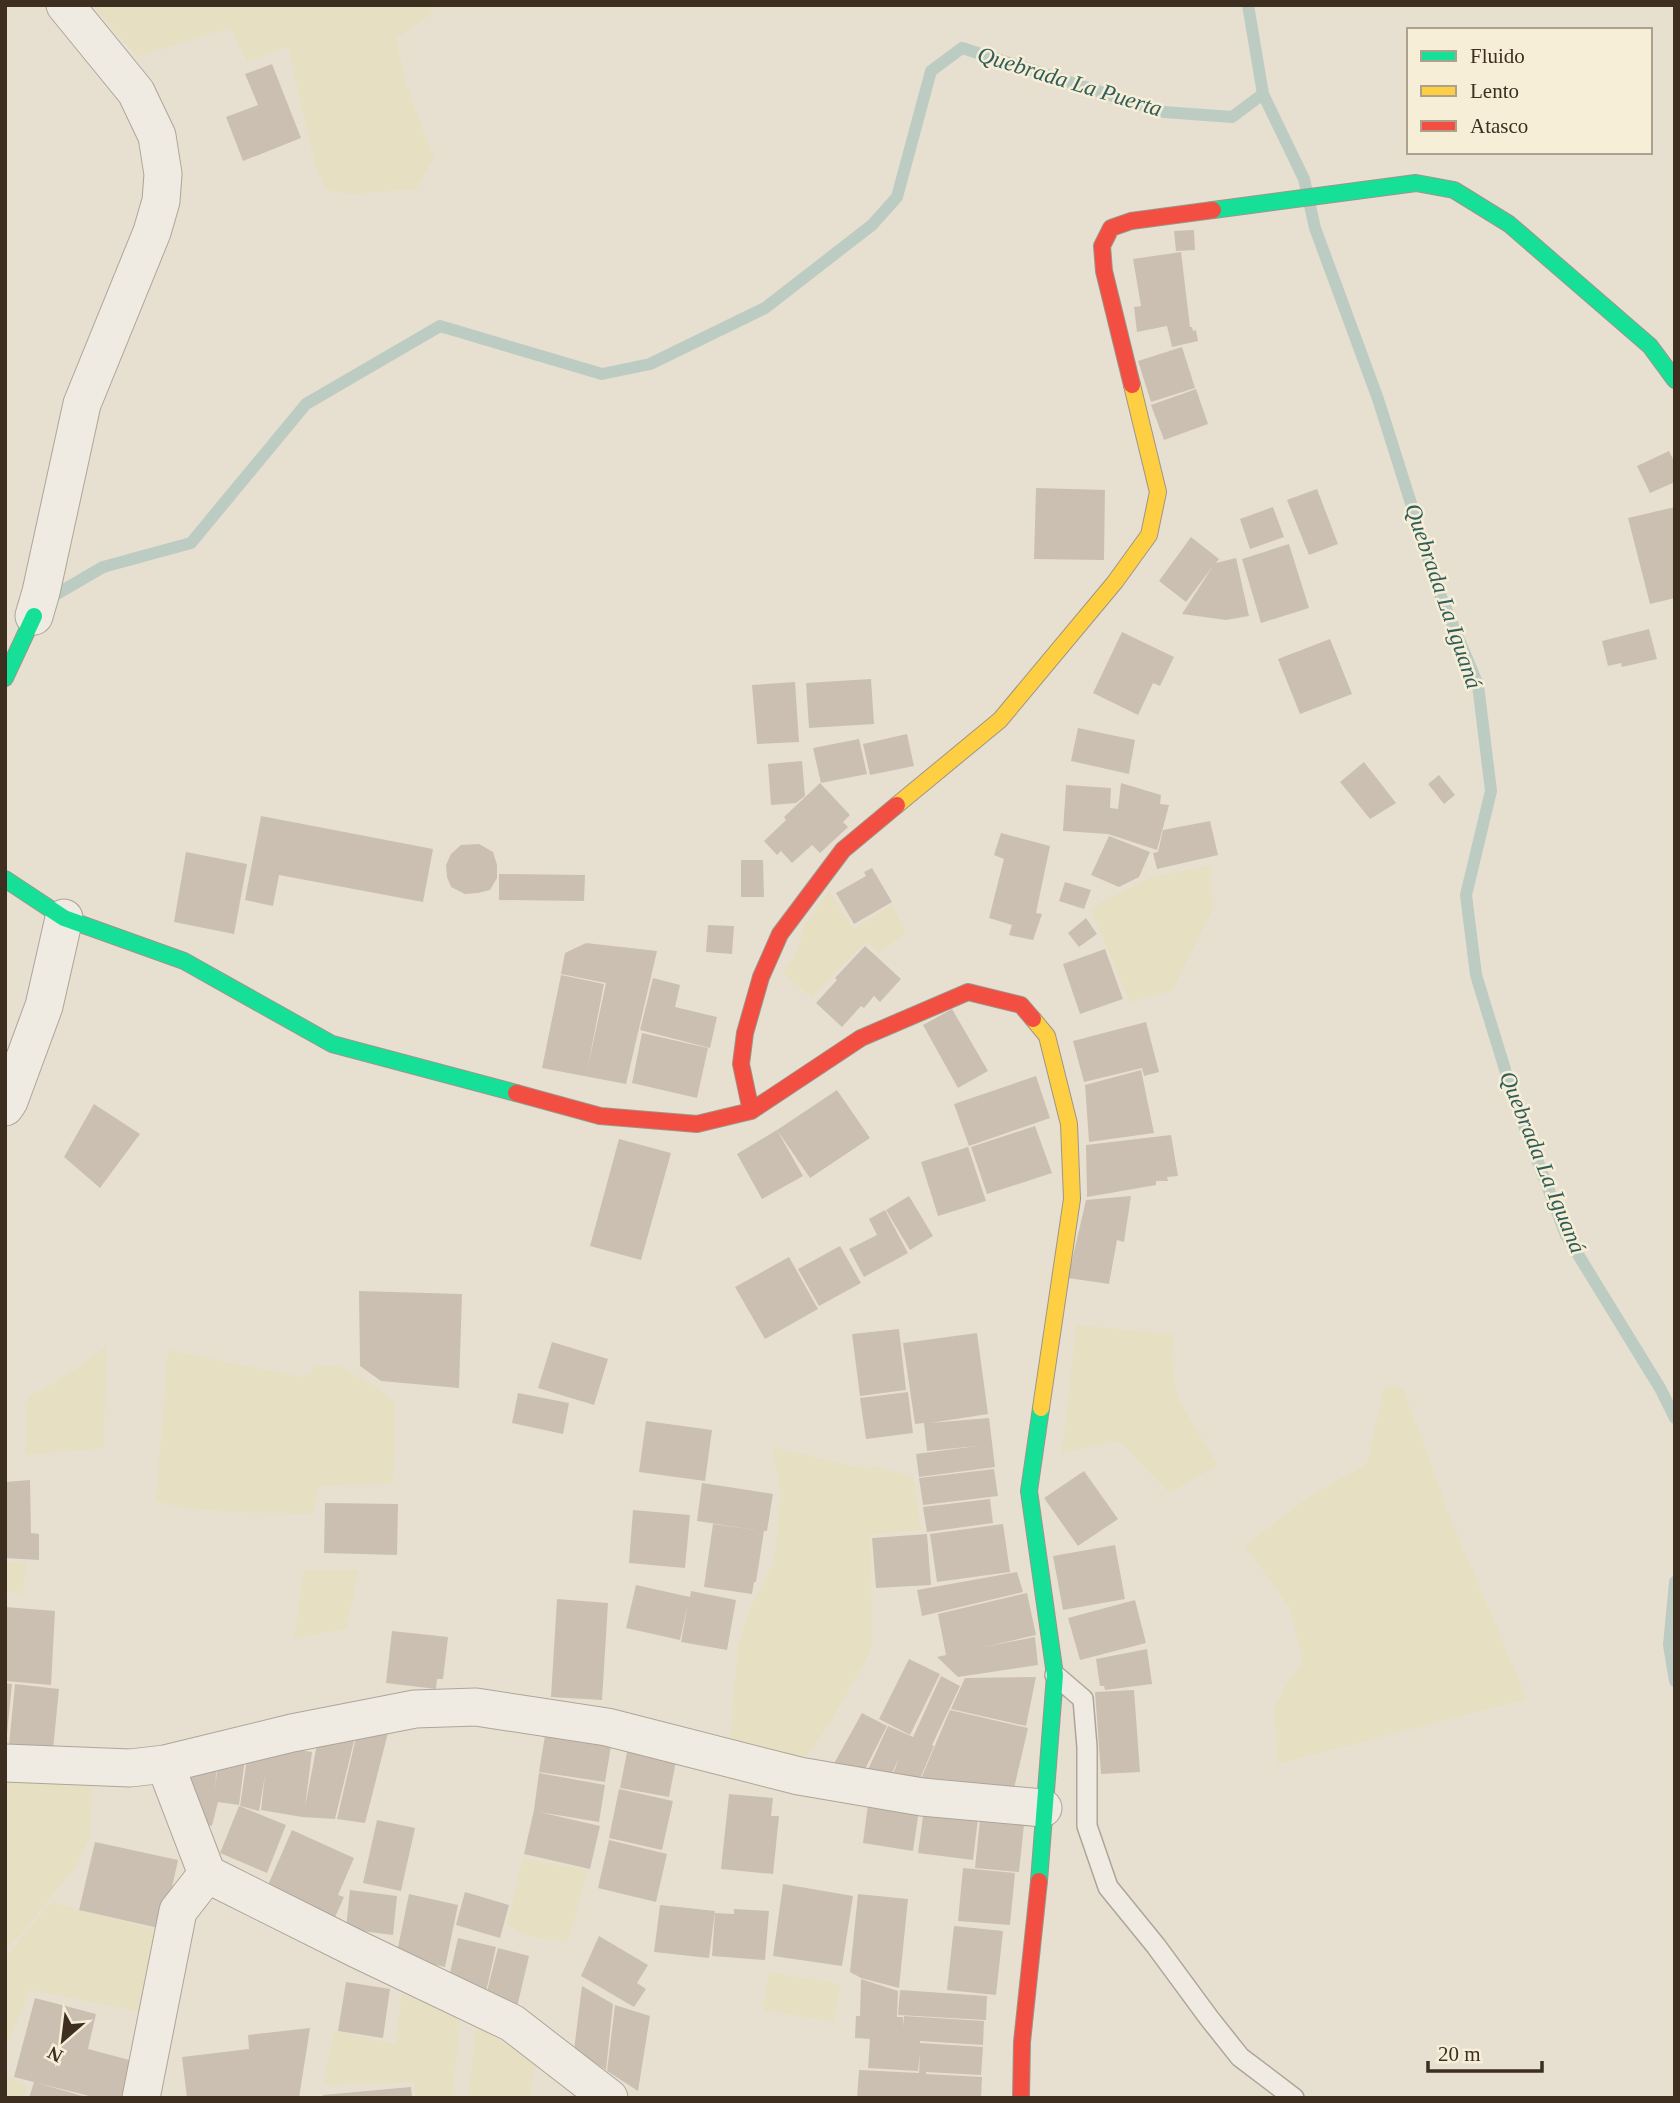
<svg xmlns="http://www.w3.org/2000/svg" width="1680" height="2103" viewBox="0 0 1680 2103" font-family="Georgia,serif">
<rect width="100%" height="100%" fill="#e7e0d1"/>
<path fill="#e6dfc2" d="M 92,5 L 434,5 L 430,15 L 396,39 L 407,86 L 434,158 L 416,189 L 352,194 L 326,190 L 315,165 L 288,47 L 247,62 L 230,28 L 137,57 Z
M 1211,865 L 1213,909 L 1172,991 L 1130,1002 L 1090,908 L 1151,877 Z
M 829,891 L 854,929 L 892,905 L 906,933 L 878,953 L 867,941 L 811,998 L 782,971 L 793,958 L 799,945 L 804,925 Z
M 1076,1325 L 1174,1334 L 1172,1360 L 1177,1397 L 1218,1465 L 1169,1493 L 1119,1441 L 1062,1453 Z
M 106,1347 L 104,1448 L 25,1455 L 28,1396 L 44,1389 L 77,1368 Z
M 168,1350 L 302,1377 L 311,1374 L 313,1365 L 338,1366 L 376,1386 L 395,1403 L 395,1459 L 392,1484 L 319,1486 L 313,1514 L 230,1512 L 182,1508 L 156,1500 Z
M 1384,1387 L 1403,1388 L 1451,1519 L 1527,1699 L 1278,1764 L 1274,1708 L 1288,1682 L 1303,1663 L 1290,1608 L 1245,1546 L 1307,1498 L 1367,1464 Z
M 772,1447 L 867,1469 L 875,1466 L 914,1477 L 921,1530 L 871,1535 L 872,1648 L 830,1723 L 800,1765 L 729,1751 L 738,1646 L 751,1605 L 774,1562 L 781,1495 Z
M 5,1562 L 26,1563 L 23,1595 L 5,1591 Z
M 304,1570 L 359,1570 L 346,1629 L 294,1638 Z
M 5,1775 L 93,1781 L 89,1839 L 77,1865 L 19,1937 L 5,1949 Z
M 523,1858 L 588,1870 L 568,1941 L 543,1939 L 522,1934 L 507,1924 Z
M 51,1902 L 164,1932 L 146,2013 L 30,1990 L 9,2041 L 5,2039 L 5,1958 Z
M 769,1972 L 841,1984 L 834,2022 L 763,2010 Z
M 402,1994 L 461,2016 L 452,2098 L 416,2098 L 414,2082 L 323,2085 L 334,2031 L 395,2044 Z
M 476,2026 L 536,2061 L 529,2098 L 468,2098 Z
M 5,2075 L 27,2085 L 24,2098 L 5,2098 Z"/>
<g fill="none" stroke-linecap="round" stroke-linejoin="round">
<path stroke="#bcccc2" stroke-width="12" d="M 1248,5 L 1263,94 L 1304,179 L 1315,228 L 1378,399 L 1439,592 L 1478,685 L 1491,791 L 1466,895 L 1476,975 L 1515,1102 L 1566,1235 L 1660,1388 L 1675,1418
M 48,599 L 103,567 L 191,543 L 306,404 L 440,326 L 602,374 L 650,364 L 765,308 L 872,225 L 897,197 L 931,71 L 962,48 L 1164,112 L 1232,117 L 1263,94
M 1675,1582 L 1669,1645 L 1675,1681"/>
</g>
<path fill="#cbbfb2" d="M 272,64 L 301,138 L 243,161 L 226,117 L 258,105 L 245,74 Z
M 1194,230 L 1195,250 L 1176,251 L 1174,231 Z
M 1181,252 L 1190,327 L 1192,327 L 1193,331 L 1196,330 L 1198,341 L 1172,347 L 1167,326 L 1137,332 L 1134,307 L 1141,306 L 1133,259 Z
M 1182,347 L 1195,388 L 1151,402 L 1138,361 Z
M 1196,389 L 1208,424 L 1164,440 L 1151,405 Z
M 1669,451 L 1675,463 L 1675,482 L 1650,493 L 1637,466 Z
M 1036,488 L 1105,490 L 1104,560 L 1034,559 Z
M 1317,489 L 1338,544 L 1309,555 L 1287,500 Z
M 1273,507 L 1284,537 L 1250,549 L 1240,519 Z
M 1675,507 L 1675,598 L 1650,604 L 1628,518 Z
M 1191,537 L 1219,559 L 1216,563 L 1236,558 L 1249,616 L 1226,620 L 1182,614 L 1213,566 L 1186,602 L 1159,581 Z
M 1289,544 L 1309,608 L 1261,623 L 1242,559 Z
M 1649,629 L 1657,659 L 1622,667 L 1621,663 L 1608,666 L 1602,641 Z
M 1122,632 L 1174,657 L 1160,686 L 1153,683 L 1138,715 L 1093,693 Z
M 1330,639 L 1352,694 L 1300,714 L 1278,659 Z
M 871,679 L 874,724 L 809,728 L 806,683 Z
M 795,682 L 799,742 L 757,744 L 752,685 Z
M 1078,728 L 1135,740 L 1129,774 L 1071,761 Z
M 907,734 L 914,766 L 870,775 L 863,744 Z
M 859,739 L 867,774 L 821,783 L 813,748 Z
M 802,761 L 805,796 L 796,803 L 771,805 L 768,764 Z
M 1364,762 L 1396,803 L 1370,819 L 1340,782 Z
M 1439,775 L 1455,795 L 1444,804 L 1428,784 Z
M 820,783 L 850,815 L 843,822 L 848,827 L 820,853 L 812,845 L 792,863 L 781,851 L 777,855 L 764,841 L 786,820 L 784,817 Z
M 1121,783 L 1161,795 L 1160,804 L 1169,805 L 1157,850 L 1108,834 L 1063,831 L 1066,785 L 1111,788 L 1110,808 L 1118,809 Z
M 261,816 L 433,849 L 423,902 L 279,875 L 273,906 L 245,900 Z
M 1210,821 L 1218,855 L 1157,869 L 1153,853 L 1158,852 L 1163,830 Z
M 1001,833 L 1050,846 L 1036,913 L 1042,914 L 1033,940 L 1009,935 L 1012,925 L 989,918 L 1004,859 L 994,855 Z
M 1109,836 L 1150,852 L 1139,877 L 1119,887 L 1091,875 Z
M 479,844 L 493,852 L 497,865 L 497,878 L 490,890 L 478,893 L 465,894 L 451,887 L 447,877 L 446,865 L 451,854 L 461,845 Z
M 186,852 L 247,864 L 234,934 L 174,922 Z
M 741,860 L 763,860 L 764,897 L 741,897 Z
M 872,868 L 892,902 L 854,924 L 836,893 L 866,876 L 864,872 Z
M 499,874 L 585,875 L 584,901 L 499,900 Z
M 1065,882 L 1091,890 L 1084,909 L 1059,901 Z
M 1086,918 L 1097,934 L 1079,947 L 1068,933 Z
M 708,925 L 734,926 L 732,954 L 706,952 Z
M 586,943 L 657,951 L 626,1084 L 542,1068 L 561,975 L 604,984 L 587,1071 L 606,983 L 561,974 L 565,953 Z
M 865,946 L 901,979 L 880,1002 L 874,996 L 864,1008 L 861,1006 L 842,1027 L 816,1003 L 837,980 L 835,978 Z
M 1105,949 L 1123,999 L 1080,1014 L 1063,964 Z
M 653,978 L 680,985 L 675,1007 L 717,1017 L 710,1048 L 640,1030 Z
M 952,1009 L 988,1071 L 958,1088 L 923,1025 Z
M 1146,1022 L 1159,1072 L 1144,1076 L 1142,1068 L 1084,1082 L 1073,1041 Z
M 642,1033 L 708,1048 L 697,1098 L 632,1083 Z
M 1141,1070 L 1154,1133 L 1089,1142 L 1085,1085 Z
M 1036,1076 L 1050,1118 L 969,1146 L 954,1104 Z
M 837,1090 L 870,1138 L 810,1178 L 777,1130 Z
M 94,1104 L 140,1134 L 100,1188 L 64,1157 Z
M 1035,1126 L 1052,1173 L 987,1194 L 971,1147 Z
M 777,1130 L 803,1176 L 762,1199 L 737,1154 Z
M 1171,1135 L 1178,1176 L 1167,1177 L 1168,1181 L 1156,1181 L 1156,1185 L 1087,1197 L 1086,1145 Z
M 619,1139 L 671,1153 L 641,1260 L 590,1246 Z
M 968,1147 L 986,1201 L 938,1216 L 921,1162 Z
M 909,1196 L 933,1236 L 910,1250 L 886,1210 Z
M 1131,1196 L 1124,1242 L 1117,1240 L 1109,1284 L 1068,1278 L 1086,1200 Z
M 885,1210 L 908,1253 L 864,1277 L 849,1249 L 877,1235 L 869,1219 Z
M 840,1246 L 861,1283 L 819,1306 L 798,1269 Z
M 789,1257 L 818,1309 L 765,1339 L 735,1287 Z
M 359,1291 L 462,1294 L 459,1388 L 381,1381 L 360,1366 Z
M 899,1329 L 906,1390 L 860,1396 L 852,1334 Z
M 977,1333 L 988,1414 L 930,1423 L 989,1418 L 995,1467 L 919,1477 L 916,1454 L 977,1446 L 927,1451 L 924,1423 L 915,1424 L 903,1343 Z
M 552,1342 L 608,1359 L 594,1405 L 538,1388 Z
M 908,1392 L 913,1433 L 866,1439 L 860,1398 Z
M 518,1393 L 569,1403 L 563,1434 L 512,1423 Z
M 646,1421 L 712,1430 L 705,1481 L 639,1472 Z
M 994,1469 L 998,1496 L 923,1505 L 919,1478 Z
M 1084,1471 L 1118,1519 L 1078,1546 L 1044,1498 Z
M 30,1480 L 31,1533 L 39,1534 L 39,1560 L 5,1558 L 5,1482 Z
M 702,1483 L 773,1494 L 767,1531 L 764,1531 L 756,1582 L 754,1582 L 752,1594 L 704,1587 L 713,1524 L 755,1530 L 697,1521 Z
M 990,1499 L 993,1523 L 927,1532 L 923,1507 Z
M 325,1503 L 398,1504 L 397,1555 L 324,1553 Z
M 633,1510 L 690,1515 L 685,1568 L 629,1563 Z
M 1003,1524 L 1010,1572 L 937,1582 L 930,1534 Z
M 927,1534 L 931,1585 L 876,1588 L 872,1538 Z
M 1115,1545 L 1125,1599 L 1063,1610 L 1053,1556 Z
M 1017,1572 L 1023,1592 L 922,1616 L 917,1590 Z
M 636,1585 L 690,1597 L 691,1591 L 736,1600 L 727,1650 L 681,1642 L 688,1604 L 680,1640 L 626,1628 Z
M 1027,1593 L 1036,1635 L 984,1647 L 1035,1637 L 1038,1665 L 958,1677 L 937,1657 L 946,1655 L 938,1614 Z
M 557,1599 L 608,1603 L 602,1700 L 551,1697 Z
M 1135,1600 L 1146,1643 L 1080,1660 L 1068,1618 Z
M 5,1607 L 55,1611 L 51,1685 L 5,1681 Z
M 392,1631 L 448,1637 L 443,1679 L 437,1679 L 436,1689 L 386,1683 Z
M 1147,1649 L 1152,1684 L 1105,1690 L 1104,1686 L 1100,1686 L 1096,1659 Z
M 909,1659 L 940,1674 L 910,1735 L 879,1719 Z
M 941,1676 L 960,1686 L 932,1745 L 934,1746 L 916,1788 L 892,1777 L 899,1758 L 887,1784 L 866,1774 L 888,1726 L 913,1737 Z
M 1036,1677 L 1026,1726 L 951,1709 L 965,1678 Z
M 5,1683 L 12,1684 L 7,1734 L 5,1734 Z
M 15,1684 L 59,1689 L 52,1760 L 8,1755 Z
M 1134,1690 L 1140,1772 L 1101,1774 L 1095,1692 Z
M 950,1710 L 1028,1728 L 1012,1797 L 920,1781 Z
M 862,1713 L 887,1726 L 861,1777 L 832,1767 Z
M 547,1723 L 613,1734 L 605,1782 L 539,1772 Z
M 390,1725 L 365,1823 L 337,1819 L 358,1729 Z
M 357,1729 L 335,1819 L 302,1817 L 261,1810 L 265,1775 L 259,1811 L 240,1806 L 247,1759 L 258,1761 L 259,1756 L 271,1745 L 312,1752 L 305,1807 L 318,1739 Z
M 629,1742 L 678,1751 L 669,1797 L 620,1788 Z
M 245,1759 L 239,1805 L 218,1802 L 212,1826 L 191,1821 L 190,1768 L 217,1763 L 215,1789 L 218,1762 Z
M 539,1773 L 605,1785 L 599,1822 L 539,1812 L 600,1826 L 590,1869 L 524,1854 L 534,1810 Z
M 619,1789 L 673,1801 L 662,1850 L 609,1838 Z
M 729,1794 L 773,1798 L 771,1816 L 779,1816 L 773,1874 L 721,1869 Z
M 869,1796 L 920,1803 L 913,1851 L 863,1843 Z
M 925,1802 L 979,1810 L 973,1860 L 918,1853 Z
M 239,1806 L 286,1825 L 267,1873 L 220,1853 Z
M 981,1810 L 1025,1815 L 1019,1872 L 975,1868 Z
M 377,1820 L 415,1828 L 401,1891 L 363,1883 Z
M 292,1830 L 354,1858 L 338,1895 L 344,1897 L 332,1924 L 264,1894 Z
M 609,1840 L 667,1854 L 656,1902 L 598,1888 Z
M 95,1842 L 178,1860 L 163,1929 L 79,1910 Z
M 963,1868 L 1015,1873 L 1010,1925 L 958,1921 Z
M 783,1884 L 853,1896 L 842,1966 L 773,1956 Z
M 350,1890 L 397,1896 L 393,1935 L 346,1929 Z
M 465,1892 L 509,1905 L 500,1938 L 456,1925 Z
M 409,1894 L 458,1905 L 445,1967 L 396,1957 Z
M 858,1894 L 908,1899 L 899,1988 L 861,1978 L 850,1972 Z
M 660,1905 L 715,1911 L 709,1958 L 654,1952 Z
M 734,1909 L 769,1911 L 765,1960 L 712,1956 L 715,1913 L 734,1914 Z
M 954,1926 L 1003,1931 L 996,1995 L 947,1990 Z
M 599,1936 L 648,1965 L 637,1983 L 646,1989 L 634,2007 L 581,1976 Z
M 458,1938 L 496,1947 L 486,1992 L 448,1982 Z
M 498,1948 L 529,1956 L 517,2007 L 485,1999 Z
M 861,1979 L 898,1991 L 897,2017 L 903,2017 L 903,2027 L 904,2016 L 984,2021 L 983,2045 L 920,2041 L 920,2043 L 983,2047 L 981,2075 L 926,2072 L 926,2074 L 982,2077 L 981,2098 L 857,2098 L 859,2070 L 919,2073 L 920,2053 L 918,2071 L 868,2068 L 870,2039 L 855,2038 L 856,2016 L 860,2016 Z
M 346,1982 L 390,1989 L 383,2038 L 338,2031 Z
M 582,1986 L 613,2004 L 606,2070 L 574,2050 Z
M 900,1990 L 987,1996 L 986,2020 L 898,2015 Z
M 35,1998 L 96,2014 L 88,2049 L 137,2062 L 129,2098 L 97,2098 L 14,2077 Z
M 615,2005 L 650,2016 L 638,2091 L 607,2071 Z
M 310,2028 L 299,2098 L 187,2098 L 182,2057 L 249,2049 L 248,2035 Z
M 34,2082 L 86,2097 L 86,2098 L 29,2098 Z
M 411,2087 L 412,2098 L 324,2098 L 323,2095 Z"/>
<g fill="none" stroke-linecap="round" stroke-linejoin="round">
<defs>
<path id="lane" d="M 1055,1675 L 1083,1699 L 1087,1747 L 1087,1826 L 1108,1887 L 1156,1946 L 1209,2018 L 1240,2057 L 1294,2098"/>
<path id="street" d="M 34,616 L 41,592 L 82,404 L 152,232 L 161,201 L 163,174 L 157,136 L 136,92 L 65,5
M 5,1107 L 9,1101 L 44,1006 L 64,918
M 5,1763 L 130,1768 L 165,1764 L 292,1733 L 415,1709 L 476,1707 L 607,1727 L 799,1776 L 922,1797 L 1043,1808
M 207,1874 L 357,1949 L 512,2023 L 609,2098
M 141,2098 L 178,1911 L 207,1874 L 165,1764"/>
<path id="fast" d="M 1213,210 L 1416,183 L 1454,190 L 1509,224 L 1650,346 L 1675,380
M 5,678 L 34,616
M 5,879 L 64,918 L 184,961 L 332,1044 L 516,1093
M 1039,1881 L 1055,1675 L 1029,1491 L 1041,1408"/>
<path id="slow" d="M 897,805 L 1000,720 L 1115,582 L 1149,535 L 1158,492 L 1132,385
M 1033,1019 L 1047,1036 L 1069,1124 L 1072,1199 L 1041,1408"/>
<path id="jam" d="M 1132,385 L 1104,271 L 1102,246 L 1111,228 L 1131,221 L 1213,210
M 516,1093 L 600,1116 L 697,1124 L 751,1111 L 861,1038 L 968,992 L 1021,1005 L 1033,1019
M 751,1111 L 741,1064 L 745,1033 L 761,977 L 780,934 L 843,850 L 897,805
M 1021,2098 L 1022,2042 L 1039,1881"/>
</defs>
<use href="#lane" stroke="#ada599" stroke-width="22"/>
<use href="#street" stroke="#ada599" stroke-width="39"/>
<use href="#fast" stroke="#9c958a" stroke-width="18"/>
<use href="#slow" stroke="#9c958a" stroke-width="18"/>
<use href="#jam" stroke="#9c958a" stroke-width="18"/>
<use href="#lane" stroke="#efebe3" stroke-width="19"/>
<use href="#street" stroke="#efebe3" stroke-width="37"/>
<use href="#fast" stroke="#16e098" stroke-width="16"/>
<use href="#slow" stroke="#ffcf43" stroke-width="16"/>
<use href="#jam" stroke="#f24e42" stroke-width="16"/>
</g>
<g text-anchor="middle" stroke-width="5" stroke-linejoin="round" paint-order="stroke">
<g font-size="23" font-style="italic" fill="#2f5d5a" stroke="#f7eed8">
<text transform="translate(1070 81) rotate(17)" y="8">Quebrada La Puerta</text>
<text transform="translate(1444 596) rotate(71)" y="8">Quebrada La Iguaná</text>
<text transform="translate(1543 1162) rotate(68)" y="8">Quebrada La Iguaná</text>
</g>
</g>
<rect width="1680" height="2103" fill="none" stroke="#3d2e20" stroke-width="14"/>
<rect x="1407" y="28" width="245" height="126" fill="#f7eed8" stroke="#ada18e" stroke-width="2"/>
<rect x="1421" y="51" width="35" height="10" fill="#16e098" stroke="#ada18e" stroke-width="2"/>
<text x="1470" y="63" font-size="21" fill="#3d2e20">Fluido</text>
<rect x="1421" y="86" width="35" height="10" fill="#ffcf43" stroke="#ada18e" stroke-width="2"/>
<text x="1470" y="98" font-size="21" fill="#3d2e20">Lento</text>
<rect x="1421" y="121" width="35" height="10" fill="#f24e42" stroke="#ada18e" stroke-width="2"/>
<text x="1470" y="133" font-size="21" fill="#3d2e20">Atasco</text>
<g transform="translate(63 2040) rotate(208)" stroke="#f7eed8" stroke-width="5" paint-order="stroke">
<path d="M0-5L12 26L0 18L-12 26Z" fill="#3d2e20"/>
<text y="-10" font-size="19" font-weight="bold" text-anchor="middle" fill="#3d2e20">N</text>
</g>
<path d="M1428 2061v10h114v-10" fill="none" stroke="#3d2e20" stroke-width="3.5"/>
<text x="1438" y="2061" font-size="21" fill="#3d2e20" stroke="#f7eed8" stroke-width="5" paint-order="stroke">20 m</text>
</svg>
